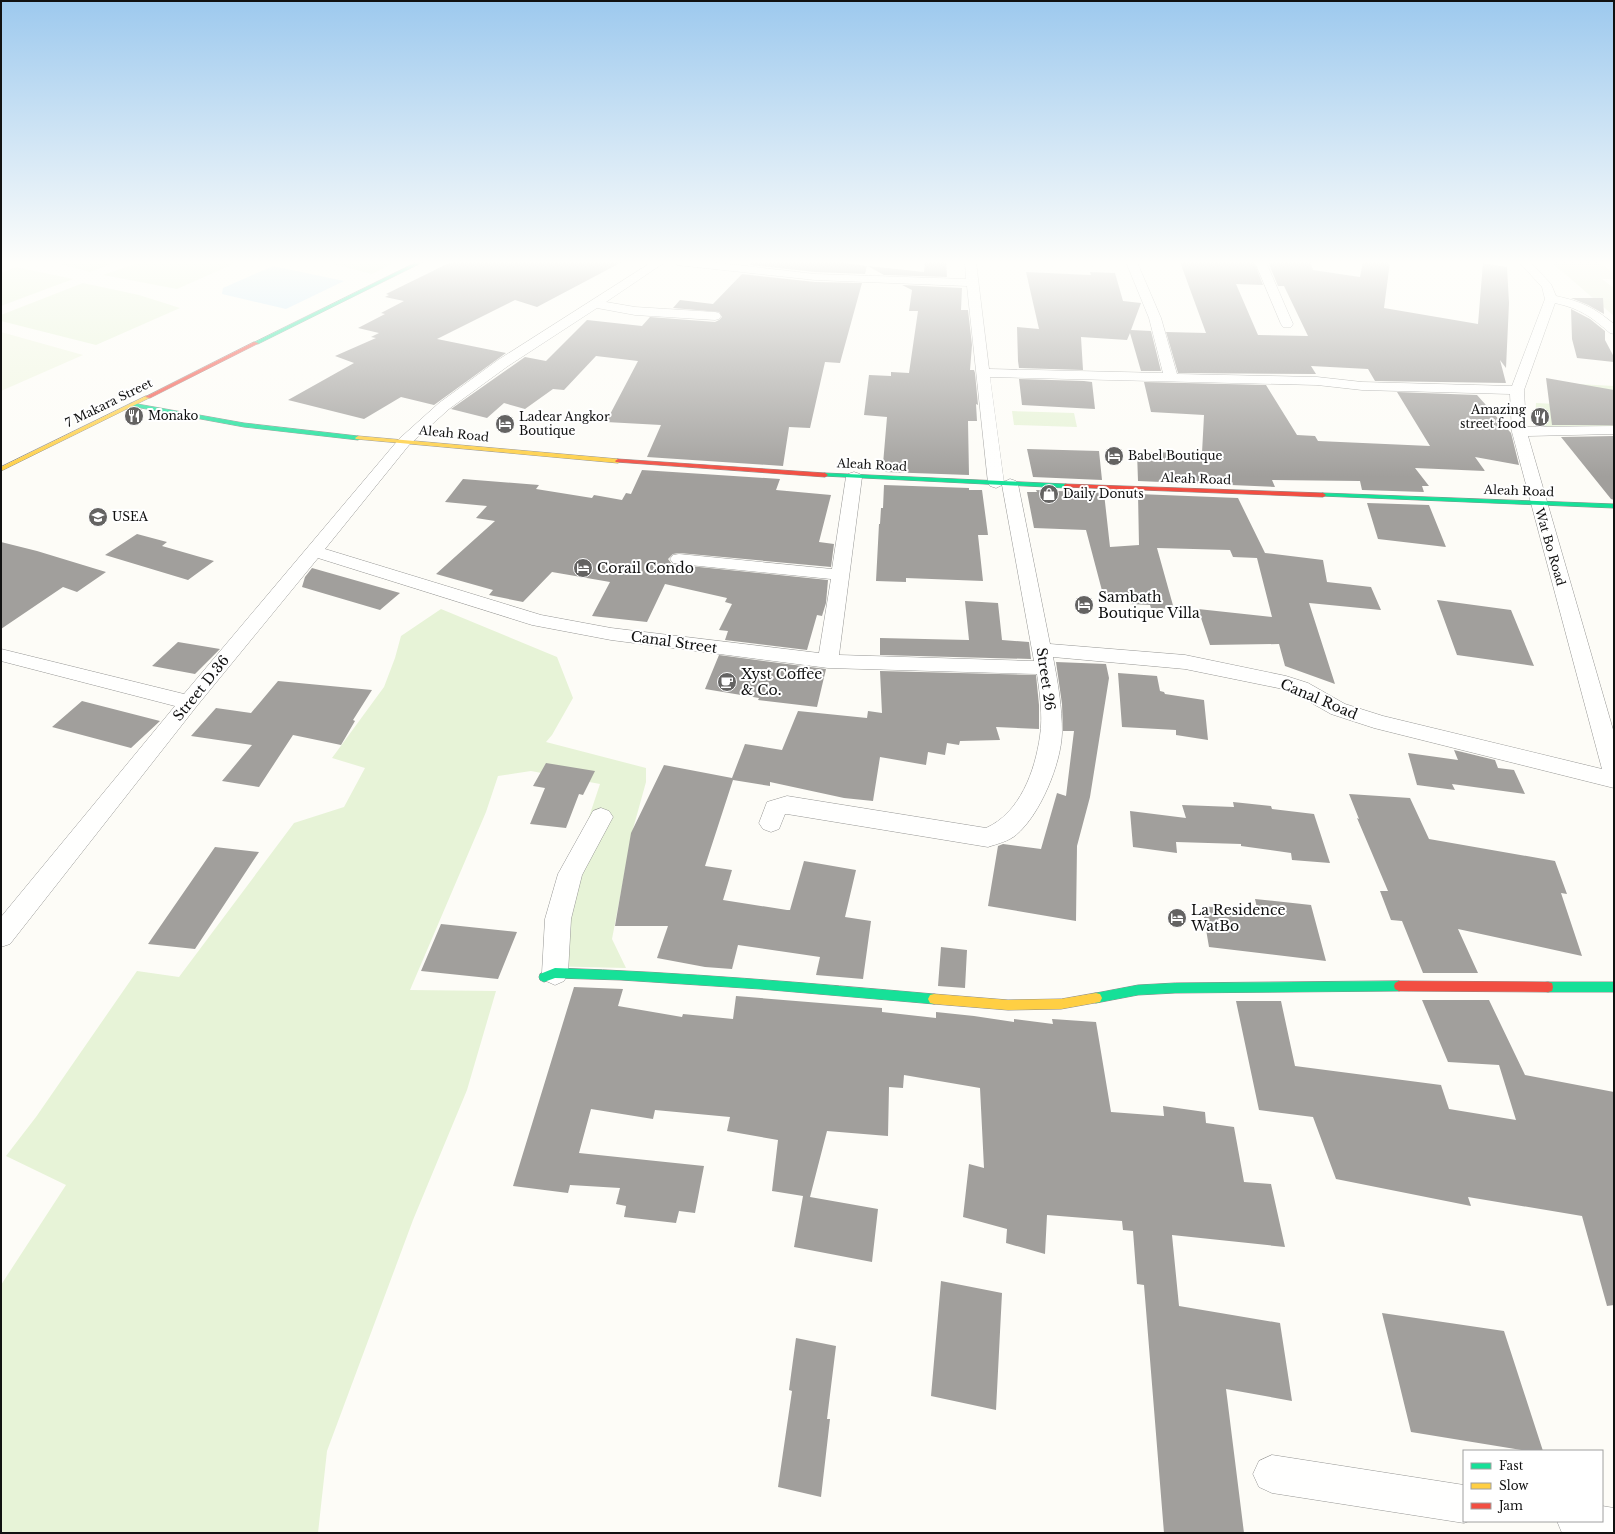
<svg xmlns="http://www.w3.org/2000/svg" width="1615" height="1534" viewBox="0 0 1615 1534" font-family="'Libre Baskerville',serif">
<rect width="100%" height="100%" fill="#fdfcf7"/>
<path fill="#e7f3d7" d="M 53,262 L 116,262 L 90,272 Z
M 140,262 L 238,262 L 177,289 L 103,275 Z
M 325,262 L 396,262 L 372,274 Z
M 16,267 L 73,279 L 1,306 L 1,273 Z
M 83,283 L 139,295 L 180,308 L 96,345 L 1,321 L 1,315 Z
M 1559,383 L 1614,386 L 1614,427 L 1549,429 L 1535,423 L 1536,403 L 1576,405 Z
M 1012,411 L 1074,413 L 1077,427 L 1014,425 Z
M 441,609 L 557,657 L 573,698 L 552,735 L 546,742 L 646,768 L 646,782 L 633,829 L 612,939 L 626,968 L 542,966 L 570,874 L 600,784 L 531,771 L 498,776 L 486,812 L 410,990 L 496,991 L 467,1090 L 413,1220 L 327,1451 L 318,1533 L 1,1533 L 1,1285 L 66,1185 L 6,1156 L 36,1117 L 137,971 L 179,977 L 294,823 L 344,807 L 365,768 L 332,758 L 384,687 L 395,658 L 401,636 Z"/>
<path fill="#e9eedb" d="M 1551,262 L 1599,262 L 1614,273 L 1614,279 L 1602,279 L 1614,288 L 1614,316 Z"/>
<path fill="#f0f6e1" d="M 1,332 L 83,355 L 1,391 Z"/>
<path fill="#cde8f7" d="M 273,266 L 344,281 L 286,309 L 222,294 L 223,288 Z"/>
<path fill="#a19f9c" d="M 451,262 L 622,262 L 537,307 L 515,300 L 437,339 L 506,353 L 434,405 L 401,397 L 364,419 L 288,400 L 354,363 L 335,356 L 376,338 L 371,337 L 379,333 L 358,328 L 385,314 L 381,313 L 404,301 L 385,297 L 389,295 L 386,294 Z
M 752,262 L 838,262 L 867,266 L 865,274 L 815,272 L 750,265 Z
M 925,262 L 946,262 L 947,277 L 884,275 L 868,266 L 924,272 Z
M 1180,262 L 1254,262 L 1263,285 L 1236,284 L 1258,335 L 1308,336 L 1284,286 L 1278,286 L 1268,262 L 1310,262 L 1313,270 L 1360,277 L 1363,262 L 1390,262 L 1384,308 L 1478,324 L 1483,263 L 1507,267 L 1509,303 L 1506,368 L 1500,360 L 1506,383 L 1375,381 L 1368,369 L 1311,366 L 1316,374 L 1178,373 L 1166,332 L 1206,333 Z
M 1026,272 L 1091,275 L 1090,272 L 1115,273 L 1123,301 L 1141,303 L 1131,330 L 1151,331 L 1161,371 L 1141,371 L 1130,333 L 1127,340 L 1081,337 L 1083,370 L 1019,368 L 1018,361 L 1017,327 L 1039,329 Z
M 742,274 L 815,282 L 862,283 L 840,363 L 825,362 L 810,428 L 789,427 L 783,466 L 647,457 L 661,425 L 606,422 L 638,361 L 596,356 L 564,390 L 553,389 L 525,409 L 504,403 L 487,418 L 451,409 L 525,357 L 546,361 L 587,320 L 642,326 L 650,317 L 715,322 L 719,320 L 722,317 L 719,312 L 673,308 L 680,300 L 713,304 Z
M 902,285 L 962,288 L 961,310 L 968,310 L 972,345 L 970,370 L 974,370 L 975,373 L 978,405 L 976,404 L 977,421 L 968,421 L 969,475 L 885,472 L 886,464 L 883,464 L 887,417 L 864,415 L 869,375 L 891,376 L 891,372 L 909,373 L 918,311 L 909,311 L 912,290 Z
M 1571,298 L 1603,298 L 1604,314 L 1588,305 Z
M 1571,309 L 1590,319 L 1605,331 L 1605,340 L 1614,357 L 1614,362 L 1577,358 L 1572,339 Z
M 1546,378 L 1614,390 L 1614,425 L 1552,425 Z
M 1019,379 L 1084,381 L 1092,382 L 1095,409 L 1022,405 Z
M 1144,382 L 1266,385 L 1297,435 L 1315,436 L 1318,441 L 1430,446 L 1397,392 L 1477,395 L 1511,433 L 1519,465 L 1475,457 L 1485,471 L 1415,468 L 1429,486 L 1422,486 L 1424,492 L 1362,490 L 1360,481 L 1272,480 L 1275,487 L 1138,481 L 1137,452 L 1202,453 L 1204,415 L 1151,412 Z
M 1614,436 L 1614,500 L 1611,499 L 1561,437 Z
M 1027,449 L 1099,451 L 1102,480 L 1033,477 Z
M 642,470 L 780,479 L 776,490 L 831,495 L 819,542 L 834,544 L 831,567 L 679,553 L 673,554 L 668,559 L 672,564 L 679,565 L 828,580 L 826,603 L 822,616 L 817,615 L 807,650 L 725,640 L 728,631 L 719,630 L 732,604 L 725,602 L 727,598 L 665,584 L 647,622 L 592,616 L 610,582 L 552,572 L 523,602 L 489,595 L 493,590 L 436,574 L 495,521 L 476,518 L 487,506 L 445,502 L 463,479 L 539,485 L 536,489 L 592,498 L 594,495 L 622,500 L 626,493 L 631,494 Z
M 884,485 L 969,488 L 969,490 L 982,490 L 988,535 L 978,535 L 983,581 L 906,578 L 906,582 L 876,581 L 879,524 L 880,524 L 881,508 L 883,508 Z
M 1036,490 L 1104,493 L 1110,547 L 1139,545 L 1138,494 L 1238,498 L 1265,553 L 1323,560 L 1327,582 L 1371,587 L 1381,610 L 1309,603 L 1335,684 L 1285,666 L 1279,644 L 1210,645 L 1198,609 L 1272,617 L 1257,558 L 1233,557 L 1230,550 L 1157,548 L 1174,609 L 1151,608 L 1150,605 L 1129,604 L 1128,603 L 1105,602 L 1086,530 L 1034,528 L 1027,492 L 1037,492 Z
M 1367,503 L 1429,505 L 1446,547 L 1378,539 Z
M 137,534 L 167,542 L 162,546 L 214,561 L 188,580 L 105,555 Z
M 1,542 L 37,551 L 106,572 L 77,592 L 63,587 L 1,629 Z
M 312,568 L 400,593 L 380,610 L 302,587 L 305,577 Z
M 1437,600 L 1511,610 L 1534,666 L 1457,655 Z
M 965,601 L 998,603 L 1002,640 L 1029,642 L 1031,659 L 880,655 L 880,638 L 969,640 Z
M 178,642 L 220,649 L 195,674 L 152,666 Z
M 719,655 L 826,669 L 817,707 L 758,700 L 759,698 L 705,689 Z
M 1056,662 L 1106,664 L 1109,678 L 1090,797 L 1077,846 L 1076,921 L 988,906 L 998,846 L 1003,844 L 1041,849 L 1057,793 L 1066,796 L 1074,731 L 1063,731 L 1062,704 Z
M 880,671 L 1036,675 L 1039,705 L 1039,729 L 996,727 L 1000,740 L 960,741 L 959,745 L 947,743 L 945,755 L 928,752 L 926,765 L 880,757 L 873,801 L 844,798 L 770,782 L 770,786 L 733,780 L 705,866 L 732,870 L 723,900 L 787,910 L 790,910 L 804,861 L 856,870 L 845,917 L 871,921 L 863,979 L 816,975 L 820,957 L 738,945 L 732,969 L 705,967 L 657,958 L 668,926 L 615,926 L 631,833 L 664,765 L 732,778 L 745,744 L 782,750 L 798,711 L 867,718 L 868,711 L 882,713 Z
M 1118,673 L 1157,676 L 1160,691 L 1164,692 L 1165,694 L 1204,700 L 1208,740 L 1176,735 L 1176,730 L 1122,727 Z
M 278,681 L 372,690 L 353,720 L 355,721 L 341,745 L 293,735 L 259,787 L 222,781 L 252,745 L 191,736 L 216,708 L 251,713 Z
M 82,701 L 160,721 L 131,748 L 52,727 Z
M 1454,750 L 1495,760 L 1498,768 L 1514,770 L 1525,794 L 1452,784 L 1455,790 L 1417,785 L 1408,753 L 1458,760 Z
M 546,763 L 595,771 L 583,795 L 579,794 L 566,828 L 530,824 L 545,788 L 533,786 Z
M 1349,794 L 1410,798 L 1429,839 L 1555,861 L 1567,894 L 1561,893 L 1582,956 L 1458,929 L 1478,973 L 1423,973 L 1402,921 L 1391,920 L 1380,891 L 1388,891 L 1357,818 L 1359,819 Z
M 1233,802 L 1271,806 L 1272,809 L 1314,814 L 1330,863 L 1292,860 L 1291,853 L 1241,846 L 1241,844 L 1176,842 L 1177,853 L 1133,847 L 1130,811 L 1186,818 L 1182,805 L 1234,807 Z
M 215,847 L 259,852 L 195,949 L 148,944 Z
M 1255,899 L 1311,905 L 1326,961 L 1209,947 L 1202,906 L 1258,912 Z
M 441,924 L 517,932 L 498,979 L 421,971 Z
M 941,947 L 967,950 L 965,988 L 938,986 Z
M 574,987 L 623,989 L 618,1006 L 682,1017 L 683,1014 L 733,1019 L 736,996 L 882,1008 L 882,1012 L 936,1018 L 936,1012 L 974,1016 L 1014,1022 L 1014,1019 L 1053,1024 L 1052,1019 L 1096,1022 L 1111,1112 L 1164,1116 L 1163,1106 L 1205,1112 L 1206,1123 L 1234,1127 L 1244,1182 L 1271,1184 L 1285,1247 L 1172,1235 L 1179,1306 L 1280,1323 L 1292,1401 L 1226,1389 L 1244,1533 L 1164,1533 L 1144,1285 L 1137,1284 L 1133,1231 L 1123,1230 L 1122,1221 L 1047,1215 L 1045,1254 L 1006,1243 L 1007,1229 L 963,1217 L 969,1164 L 984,1168 L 980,1088 L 904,1075 L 903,1088 L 889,1087 L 888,1136 L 827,1131 L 810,1197 L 878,1209 L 872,1262 L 794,1247 L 803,1196 L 772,1191 L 778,1140 L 727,1131 L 730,1117 L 655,1110 L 653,1119 L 591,1109 L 579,1153 L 704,1166 L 695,1213 L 679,1211 L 676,1223 L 624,1217 L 626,1206 L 616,1204 L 620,1188 L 570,1185 L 568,1193 L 513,1186 Z
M 1422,1000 L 1489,1000 L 1525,1075 L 1614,1092 L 1614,1305 L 1607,1306 L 1582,1216 L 1468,1197 L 1471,1206 L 1336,1179 L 1313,1117 L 1259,1110 L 1236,1001 L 1281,1001 L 1295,1066 L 1441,1085 L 1449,1109 L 1516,1120 L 1499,1065 L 1448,1062 Z
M 941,1281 L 1002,1293 L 996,1410 L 931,1396 Z
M 1382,1313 L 1504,1331 L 1543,1451 L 1528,1451 L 1411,1432 Z
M 796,1338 L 836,1346 L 827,1419 L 830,1419 L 821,1497 L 778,1487 L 792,1391 L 789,1390 Z"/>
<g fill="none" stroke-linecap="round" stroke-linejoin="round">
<defs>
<path id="street" d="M 652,262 L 665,262 L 606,302 L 635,307 L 715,312 L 719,313 L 721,316 L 719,319 L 715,320 L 635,315 L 597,308 L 508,366 L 449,409 L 409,445 L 325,549 L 541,615 L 611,628 L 819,653 L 831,579 L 679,564 L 673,563 L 670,559 L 673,555 L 679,554 L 832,569 L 846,477 L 848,474 L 854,472 L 860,474 L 862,477 L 839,655 L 1034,661 L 1002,485 L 996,488 L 990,486 L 988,483 L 967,286 L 815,280 L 677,265 L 672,262 L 711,262 L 815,274 L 966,279 L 965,262 L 976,262 L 989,369 L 1163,373 L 1149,318 L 1126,262 L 1137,262 L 1161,318 L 1177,374 L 1317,377 L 1362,382 L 1512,386 L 1545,299 L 1542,287 L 1519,262 L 1530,262 L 1551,284 L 1556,296 C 1583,302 1593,307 1614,324 L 1614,334 L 1610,333 C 1590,316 1581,309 1555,303 L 1524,390 L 1526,427 L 1614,426 L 1614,434 L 1528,436 L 1614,733 L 1614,788 L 1374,728 L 1331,714 L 1294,693 L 1283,689 L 1185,669 L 1053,657 C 1058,683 1062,707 1062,733 C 1061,764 1040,815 1016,835 C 1009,841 997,844 988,847 L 787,814 L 785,814 L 779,829 L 771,832 L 763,829 L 759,823 L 767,802 L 787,796 L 986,828 C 1020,813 1035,771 1040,736 C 1043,716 1040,694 1037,674 L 828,668 L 611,640 L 532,625 L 318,558 L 196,707 L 10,944 L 1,947 L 1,917 L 175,706 L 1,661 L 1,649 L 184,694 L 399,439 L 439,403 L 498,360 ZM 990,377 L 1317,385 L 1362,390 L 1510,394 L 1512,432 L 1602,769 L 1383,716 L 1345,704 L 1308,683 L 1286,676 L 1185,655 L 1050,644 L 1018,484 L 1016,481 L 1010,479 L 1004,482 Z
M 1255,262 L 1266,262 L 1293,324 L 1291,327 L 1283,327 L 1281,324 Z
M 601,808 L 609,811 L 613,817 L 582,875 L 571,919 L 568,973 L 564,981 L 555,985 L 546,981 L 542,973 L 545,919 L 558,874 L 593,811 Z
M 1272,1455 L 1464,1485 L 1464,1521 L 1469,1521 L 1464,1523 L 1272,1493 L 1259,1487 L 1253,1474 L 1259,1461 Z
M 1602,1506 L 1614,1508 L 1614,1533 L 1562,1533 L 1557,1521 L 1602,1521 Z"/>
<path id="fast" d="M 417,262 L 423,262 L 258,344 L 253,343 Z
M 132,403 L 244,423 L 358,436 L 361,438 L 358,440 L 244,427 L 130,406 L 130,404 Z
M 825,473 L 1066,484 L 1069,486 L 1066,488 L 823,476 L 823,474 Z
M 1323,493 L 1614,504 L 1614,508 L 1321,496 L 1321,494 Z
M 555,968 C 682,972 808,983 934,994 L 938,995 L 940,999 L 938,1003 L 934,1004 L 760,989 L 621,980 L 555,978 L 544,982 L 540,980 L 539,977 L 540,974 Z
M 1399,981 L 1403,983 L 1404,986 L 1403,989 L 1399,991 L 1175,993 L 1138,995 L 1096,1003 L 1092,1002 L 1090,998 L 1092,994 L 1096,993 L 1138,985 L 1175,983 Z
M 1548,982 L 1614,982 L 1614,992 L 1548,992 L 1544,991 L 1543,987 L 1544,983 Z"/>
<path id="slow" d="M 146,396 L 151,397 L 1,471 L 1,467 Z
M 358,436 L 618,459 L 621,461 L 618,463 L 356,439 L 355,438 Z
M 1096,993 L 1100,994 L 1102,998 L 1100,1002 L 1061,1009 L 1008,1010 L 934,1004 L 930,1003 L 928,999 L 930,995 L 934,994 L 1008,1000 L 1061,999 Z"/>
<path id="jam" d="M 254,342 L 259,343 L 150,398 L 145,397 Z
M 618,459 L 825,473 L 828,475 L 825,477 L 616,462 L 615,461 Z
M 1066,484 L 1323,493 L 1326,495 L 1323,497 L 1064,487 L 1064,485 Z
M 1399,981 L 1548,982 L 1552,983 L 1553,987 L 1552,991 L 1548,992 L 1399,991 L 1395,989 L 1394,986 L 1395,983 Z"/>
</defs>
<use href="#street" stroke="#979795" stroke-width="1"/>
<use href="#fast" stroke="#8e8d8b" stroke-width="1"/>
<use href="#slow" stroke="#8e8d8b" stroke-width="1"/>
<use href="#jam" stroke="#8e8d8b" stroke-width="1"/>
<use href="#street" fill="#fffffe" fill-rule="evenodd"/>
<use href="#fast" fill="#16e098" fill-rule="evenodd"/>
<use href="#slow" fill="#ffcf43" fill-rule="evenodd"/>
<use href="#jam" fill="#f24e42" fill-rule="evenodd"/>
</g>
<linearGradient id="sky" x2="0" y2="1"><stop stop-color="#9dc9ee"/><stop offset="0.55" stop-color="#fefefb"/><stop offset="1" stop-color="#fefefb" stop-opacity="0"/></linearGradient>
<rect width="1615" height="477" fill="url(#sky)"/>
<defs>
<symbol id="restaurant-disc" viewBox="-11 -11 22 22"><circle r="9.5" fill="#646362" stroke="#fff"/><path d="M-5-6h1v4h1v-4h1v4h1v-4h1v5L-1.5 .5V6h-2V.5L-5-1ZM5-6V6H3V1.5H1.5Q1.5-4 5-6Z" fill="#fff"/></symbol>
<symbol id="hotel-disc" viewBox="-11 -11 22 22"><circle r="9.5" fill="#646362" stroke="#fff"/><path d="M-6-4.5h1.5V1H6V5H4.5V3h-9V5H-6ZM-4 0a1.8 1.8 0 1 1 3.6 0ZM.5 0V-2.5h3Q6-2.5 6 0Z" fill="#fff"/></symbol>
<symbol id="shop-disc" viewBox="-11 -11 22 22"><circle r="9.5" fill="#646362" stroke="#fff"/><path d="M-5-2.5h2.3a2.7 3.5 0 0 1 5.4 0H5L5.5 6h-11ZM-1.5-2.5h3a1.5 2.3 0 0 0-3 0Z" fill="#fff"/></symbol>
<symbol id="university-disc" viewBox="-11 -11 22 22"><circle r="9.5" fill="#646362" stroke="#fff"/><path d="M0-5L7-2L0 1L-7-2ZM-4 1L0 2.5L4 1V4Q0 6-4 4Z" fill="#fff"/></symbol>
<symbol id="cafe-disc" viewBox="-11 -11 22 22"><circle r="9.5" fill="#646362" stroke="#fff"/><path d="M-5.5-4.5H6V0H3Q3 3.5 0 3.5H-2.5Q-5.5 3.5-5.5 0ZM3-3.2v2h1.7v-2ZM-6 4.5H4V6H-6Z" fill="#fff"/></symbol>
</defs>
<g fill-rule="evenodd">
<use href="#restaurant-disc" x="123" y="405" width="22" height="22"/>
<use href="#restaurant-disc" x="1529" y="406" width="22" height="22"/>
<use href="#hotel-disc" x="494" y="413" width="22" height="22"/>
<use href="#hotel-disc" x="1103" y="445" width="22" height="22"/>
<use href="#shop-disc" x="1038" y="483" width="22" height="22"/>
<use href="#university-disc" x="87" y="506" width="22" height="22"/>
<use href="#hotel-disc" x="572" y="557" width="22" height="22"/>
<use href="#hotel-disc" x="1073" y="594" width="22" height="22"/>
<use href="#cafe-disc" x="716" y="671" width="22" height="22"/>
<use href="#hotel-disc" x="1166" y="907" width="22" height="22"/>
</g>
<g text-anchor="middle" stroke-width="4" stroke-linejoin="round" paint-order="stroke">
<g font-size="12" fill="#111" stroke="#fff">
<text transform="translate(109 403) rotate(-26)" y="4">7 Makara Street</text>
<text transform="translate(454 434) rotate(6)" y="4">Aleah Road</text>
<text transform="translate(872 465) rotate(3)" y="4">Aleah Road</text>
<text transform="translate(1196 479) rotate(2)" y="4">Aleah Road</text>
<text transform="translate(1519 491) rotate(2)" y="4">Aleah Road</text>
<text transform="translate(1550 547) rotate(74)" y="4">Wat Bo Road</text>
</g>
<g font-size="12" fill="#111" stroke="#fff" text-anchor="start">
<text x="1526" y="414" text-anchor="end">Amazing<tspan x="1526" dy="14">street food</tspan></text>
<text x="148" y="420">Monako</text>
<text x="519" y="421">Ladear Angkor<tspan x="519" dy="14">Boutique</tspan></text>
<text x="1128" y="460">Babel Boutique</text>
<text x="1063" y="498">Daily Donuts</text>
<text x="112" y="521">USEA</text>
</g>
<g font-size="14" fill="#111" stroke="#fff" text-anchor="start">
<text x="597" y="573">Corail Condo</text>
<text x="1098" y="602">Sambath<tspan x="1098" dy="16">Boutique Villa</tspan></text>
<text x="741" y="679">Xyst Coffee<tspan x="741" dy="16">&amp; Co.</tspan></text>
<text x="1191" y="915">La Residence<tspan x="1191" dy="16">WatBo</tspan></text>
</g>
<g font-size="14" fill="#111" stroke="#fff">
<text transform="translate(674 642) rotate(8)" y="5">Canal Street</text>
<text transform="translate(1046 679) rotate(82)" y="5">Street 26</text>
<text transform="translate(201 688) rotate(-51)" y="5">Street D.36</text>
<text transform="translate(1319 699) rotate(23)" y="5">Canal Road</text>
</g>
</g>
<rect width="1615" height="1534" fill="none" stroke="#111111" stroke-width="4"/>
<rect x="1463" y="1450" width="140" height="72" fill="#ffffff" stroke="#a0a0a0"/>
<rect x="1471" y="1463" width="20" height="6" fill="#16e098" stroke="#a0a0a0"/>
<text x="1499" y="1470" font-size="12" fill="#111111">Fast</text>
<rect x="1471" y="1483" width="20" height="6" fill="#ffcf43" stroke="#a0a0a0"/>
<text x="1499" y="1490" font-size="12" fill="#111111">Slow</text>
<rect x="1471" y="1503" width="20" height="6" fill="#f24e42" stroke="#a0a0a0"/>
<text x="1499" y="1510" font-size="12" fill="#111111">Jam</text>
</svg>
